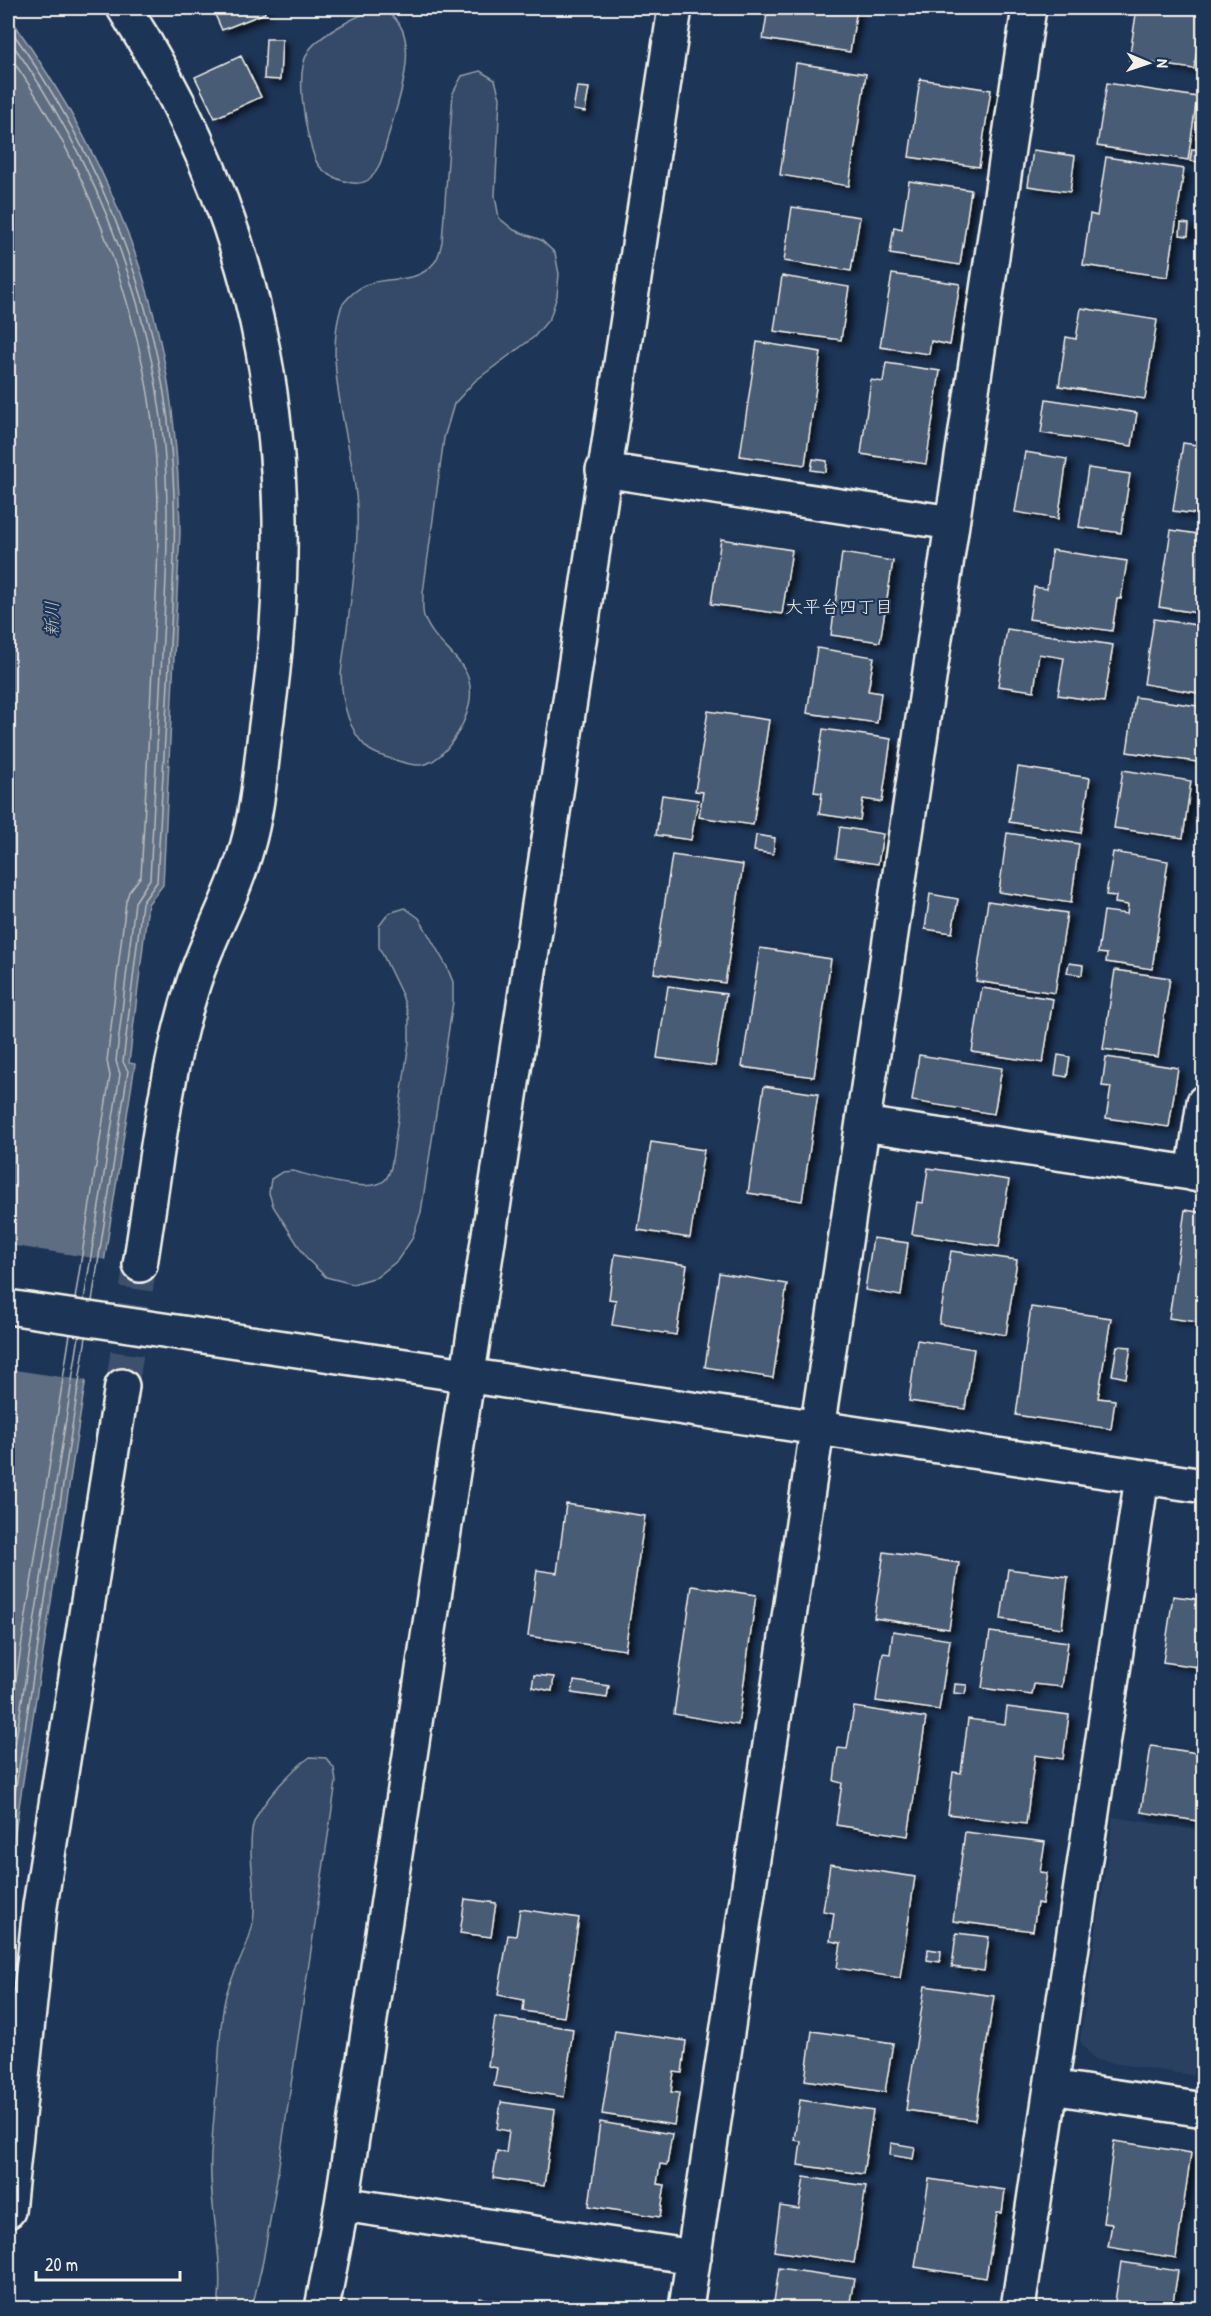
<svg xmlns="http://www.w3.org/2000/svg" width="1211" height="2316" viewBox="0 0 1211 2316" font-family="'Patrick Hand','Klee One',sans-serif">
<defs>
<filter id="shadow"><feDropShadow dx="6" dy="4" stdDeviation="3" flood-color="#0009"/></filter>
</defs>
<rect width="100%" height="100%" fill="#1d3557"/>
<filter id="ink" filterUnits="userSpaceOnUse"><feTurbulence type="fractalNoise" baseFrequency=".0167" numOctaves="2"/><feDisplacementMap in="SourceGraphic" scale="12" xChannelSelector="R" yChannelSelector="G"/><feConvolveMatrix kernelMatrix="1 2 1 2 8 2 1 2 1" color-interpolation-filters="sRGB"/></filter>
<g filter="url(#ink)">
<path fill="#2a4060" d="M 1113,1817 L 1203,1831 L 1203,2077 L 1094,2060 L 1080,2041 Z"/>
<path fill="#354a67" stroke="#949ea8" stroke-width="1.5" d="M 378,9 C 427,22 400,97 390,130 C 385,145 382,170 368,180 C 359,186 348,183 338,179 C 328,175 319,169 315,159 C 306,134 294,75 308,52 C 317,36 361,13 378,9 Z
M 480,71 L 495,80 L 500,98 L 495,196 L 499,218 L 514,230 L 541,240 L 555,253 L 559,274 L 557,296 L 550,318 L 534,337 L 475,381 L 454,404 L 444,438 L 423,593 C 423,600 422,609 424,616 C 436,652 479,659 469,706 C 464,726 447,757 426,764 C 417,767 404,763 395,760 C 385,757 373,754 366,747 C 347,728 342,701 341,675 C 347,620 359,563 357,507 C 354,445 322,369 341,308 C 342,303 346,301 349,297 C 375,268 411,291 434,263 C 439,258 440,249 442,242 L 453,93 L 462,76 Z
M 405,908 L 419,918 L 447,967 L 453,982 L 453,1002 L 421,1212 L 412,1239 L 397,1261 L 377,1277 L 353,1284 L 326,1277 L 307,1259 L 273,1206 L 269,1193 L 271,1179 L 282,1172 L 293,1171 C 313,1176 370,1195 385,1180 C 388,1177 390,1171 391,1167 L 409,1042 L 409,1017 L 402,995 L 379,947 L 379,926 L 389,913 Z
M 310,1757 L 326,1758 L 334,1768 L 336,1782 L 275,2192 L 263,2261 L 252,2308 L 218,2308 C 225,2257 208,2206 211,2154 C 213,2125 216,2096 218,2068 C 220,2043 220,2019 226,1995 C 233,1970 249,1948 253,1922 C 257,1898 251,1874 251,1849 C 251,1842 251,1830 254,1822 C 263,1801 291,1770 310,1757 Z"/>
<path fill="#5e6d82" stroke="#9aa2ab" stroke-width="1.5" d="M 8,15 C 82,118 140,235 164,360 C 175,417 179,474 180,532 L 163,885 L 148,904 L 129,1063 L 135,1064 L 8,1877 Z"/>
<path fill="#1d3557" d="M 8,1245 L 107,1260 L 88,1381 L 8,1369 Z"/>
<g fill="none" stroke-linecap="round" stroke-linejoin="round">
<path stroke="#b8bcbf" stroke-width="1.5" d="M 8,26 C 102,156 164,313 173,475 C 177,538 172,602 169,665 C 165,737 161,810 157,882 L 142,903 L 123,1062 L 128,1071 L 92,1301
M 8,38 C 99,163 159,321 166,476 C 169,541 165,606 161,671 C 157,740 154,810 150,879 L 135,902 L 116,1061 L 120,1074 L 84,1300
M 8,54 C 93,171 150,331 157,477 C 160,540 156,604 152,667 C 149,737 145,806 141,876 L 129,892 L 126,901 L 107,1061 L 110,1076 L 75,1299
M 8,1731 L 70,1334
M 8,1790 L 79,1336
M 8,1838 L 86,1337"/>
</g>
<path fill="#485b74" stroke="#f4f1e8" stroke-width="1.5" filter="url(#shadow)" d="M 212,8 L 263,8 L 265,13 L 222,30 Z
M 768,8 L 857,8 L 850,52 L 763,39 Z
M 1137,8 L 1203,8 L 1194,69 L 1129,60 Z
M 266,39 L 282,39 L 280,80 L 264,79 Z
M 241,56 L 261,97 L 215,118 L 195,77 Z
M 796,63 L 866,74 L 849,186 L 780,175 Z
M 920,79 L 991,90 L 979,167 L 909,157 Z
M 1107,83 L 1197,97 L 1188,160 L 1097,146 Z
M 577,87 L 589,88 L 585,112 L 573,110 Z
M 1198,125 L 1204,126 L 1204,139 L 1196,138 Z
M 1192,149 L 1201,150 L 1199,162 L 1190,161 Z
M 1033,150 L 1075,156 L 1070,192 L 1028,186 Z
M 1106,157 L 1184,169 L 1168,277 L 1083,265 L 1090,214 L 1097,216 Z
M 909,181 L 971,190 L 960,265 L 890,254 L 894,227 L 902,229 Z
M 792,207 L 860,217 L 851,271 L 784,261 Z
M 1181,223 L 1189,224 L 1188,236 L 1180,235 Z
M 892,274 L 960,284 L 950,345 L 931,341 L 929,354 L 880,347 Z
M 782,276 L 849,287 L 841,340 L 774,331 Z
M 1081,308 L 1157,320 L 1145,399 L 1059,386 L 1066,337 L 1076,339 Z
M 757,342 L 821,352 L 805,465 L 740,456 Z
M 886,363 L 940,371 L 926,464 L 861,454 L 871,380 L 883,382 Z
M 1046,399 L 1137,413 L 1132,446 L 1041,433 Z
M 1183,443 L 1204,446 L 1204,515 L 1173,511 Z
M 1025,452 L 1067,459 L 1058,519 L 1015,512 Z
M 813,459 L 827,461 L 826,472 L 811,470 Z
M 1088,468 L 1130,474 L 1121,533 L 1079,527 Z
M 1171,530 L 1204,535 L 1204,614 L 1159,607 Z
M 721,539 L 792,550 L 782,614 L 711,604 Z
M 1052,550 L 1127,561 L 1121,599 L 1117,599 L 1112,631 L 1029,619 L 1034,587 L 1047,589 Z
M 842,553 L 893,561 L 880,642 L 831,635 Z
M 1154,619 L 1204,626 L 1204,694 L 1144,684 Z
M 1007,629 L 1113,645 L 1104,702 L 1058,695 L 1064,658 L 1039,654 L 1034,691 L 998,686 Z
M 817,648 L 874,657 L 868,691 L 881,693 L 877,723 L 807,713 Z
M 1135,697 L 1204,707 L 1197,762 L 1127,752 Z
M 708,711 L 769,720 L 753,825 L 699,817 L 703,792 L 695,791 Z
M 823,729 L 891,739 L 882,802 L 863,799 L 860,820 L 819,814 L 822,793 L 814,792 Z
M 1018,767 L 1090,778 L 1081,833 L 1009,822 Z
M 1123,770 L 1191,781 L 1183,838 L 1114,828 Z
M 662,795 L 698,800 L 691,840 L 656,835 Z
M 840,827 L 883,834 L 878,864 L 836,858 Z
M 1007,833 L 1079,844 L 1071,903 L 999,892 Z
M 756,835 L 775,838 L 773,854 L 754,851 Z
M 1113,852 L 1168,861 L 1152,969 L 1106,962 L 1107,954 L 1098,953 L 1104,911 L 1127,914 L 1128,905 L 1115,903 L 1116,896 L 1106,895 Z
M 672,855 L 743,865 L 725,983 L 654,973 Z
M 930,894 L 958,899 L 952,933 L 925,929 Z
M 988,901 L 1067,913 L 1055,993 L 976,981 Z
M 760,948 L 831,959 L 814,1077 L 742,1067 Z
M 1069,963 L 1083,965 L 1082,975 L 1067,973 Z
M 1115,970 L 1170,978 L 1158,1057 L 1103,1049 Z
M 668,986 L 726,994 L 715,1066 L 657,1058 Z
M 982,988 L 1053,999 L 1043,1063 L 972,1052 Z
M 919,1055 L 1002,1068 L 994,1114 L 912,1101 Z
M 1058,1055 L 1070,1057 L 1067,1077 L 1055,1075 Z
M 1106,1057 L 1178,1068 L 1169,1127 L 1106,1118 L 1111,1087 L 1102,1086 Z
M 764,1086 L 818,1094 L 802,1201 L 748,1193 Z
M 651,1142 L 704,1150 L 690,1238 L 638,1230 Z
M 928,1168 L 1009,1180 L 999,1247 L 912,1234 L 917,1202 L 923,1203 Z
M 1185,1210 L 1204,1213 L 1204,1323 L 1169,1318 Z
M 873,1238 L 908,1243 L 901,1296 L 865,1290 Z
M 951,1251 L 1017,1260 L 1006,1335 L 939,1324 Z
M 615,1254 L 687,1265 L 676,1335 L 612,1325 L 616,1300 L 609,1299 Z
M 719,1273 L 787,1284 L 773,1378 L 705,1367 Z
M 1031,1307 L 1111,1318 L 1098,1398 L 1115,1400 L 1111,1429 L 1016,1415 Z
M 917,1340 L 974,1349 L 965,1409 L 909,1401 Z
M 1117,1346 L 1131,1347 L 1126,1378 L 1112,1375 Z
M 566,1504 L 645,1516 L 625,1650 L 528,1636 L 537,1570 L 557,1573 Z
M 884,1552 L 959,1563 L 949,1629 L 874,1618 Z
M 1008,1569 L 1068,1577 L 1062,1628 L 1001,1619 Z
M 692,1586 L 756,1595 L 738,1725 L 674,1714 Z
M 1173,1596 L 1204,1600 L 1204,1668 L 1163,1662 Z
M 893,1631 L 950,1640 L 939,1710 L 876,1701 L 883,1653 L 890,1654 Z
M 990,1632 L 1068,1642 L 1062,1687 L 1034,1684 L 1032,1695 L 982,1688 Z
M 534,1675 L 554,1677 L 552,1691 L 532,1687 Z
M 574,1681 L 609,1686 L 607,1698 L 572,1693 Z
M 955,1684 L 967,1685 L 965,1694 L 954,1693 Z
M 854,1707 L 926,1718 L 908,1836 L 836,1825 L 842,1783 L 834,1781 L 838,1748 L 847,1749 Z
M 1007,1707 L 1069,1715 L 1063,1759 L 1035,1755 L 1026,1824 L 948,1814 L 953,1772 L 961,1773 L 968,1719 L 1005,1724 Z
M 1151,1746 L 1204,1754 L 1204,1822 L 1141,1812 Z
M 965,1832 L 1045,1842 L 1040,1872 L 1047,1873 L 1042,1904 L 1037,1903 L 1033,1931 L 953,1921 Z
M 830,1864 L 915,1877 L 900,1978 L 837,1968 L 841,1943 L 830,1941 L 834,1913 L 823,1911 Z
M 465,1899 L 496,1903 L 491,1937 L 460,1933 Z
M 520,1909 L 579,1918 L 564,2017 L 523,2011 L 524,2000 L 498,1995 L 508,1935 L 516,1936 Z
M 956,1933 L 989,1937 L 984,1971 L 952,1967 Z
M 928,1949 L 941,1951 L 940,1962 L 927,1960 Z
M 925,1986 L 994,1996 L 975,2120 L 906,2110 Z
M 495,2017 L 573,2029 L 564,2097 L 494,2086 L 497,2068 L 488,2066 Z
M 615,2031 L 686,2041 L 682,2073 L 674,2072 L 671,2092 L 679,2093 L 674,2125 L 602,2114 Z
M 812,2031 L 893,2043 L 885,2092 L 805,2080 Z
M 800,2100 L 873,2111 L 863,2174 L 798,2165 L 801,2141 L 794,2140 Z
M 501,2102 L 555,2110 L 544,2186 L 493,2178 L 497,2151 L 506,2153 L 509,2131 L 497,2129 Z
M 600,2122 L 672,2134 L 667,2165 L 660,2164 L 657,2184 L 665,2185 L 660,2217 L 589,2206 Z
M 1114,2141 L 1191,2153 L 1176,2258 L 1108,2247 L 1112,2224 L 1103,2223 Z
M 891,2143 L 915,2147 L 913,2159 L 890,2155 Z
M 804,2177 L 866,2186 L 854,2263 L 774,2251 L 780,2206 L 799,2209 Z
M 929,2179 L 1005,2190 L 1002,2213 L 997,2213 L 986,2278 L 915,2267 Z
M 1121,2262 L 1178,2271 L 1172,2308 L 1114,2308 Z
M 779,2268 L 854,2279 L 849,2308 L 767,2308 L 768,2301 L 774,2302 Z
M 480,2298 L 542,2307 L 541,2308 L 478,2308 Z"/>
<g fill="none" stroke-linecap="round" stroke-linejoin="round">
<path stroke="#3d516d" stroke-width="33" stroke-dasharray="33 16" stroke-linecap="butt" d="M 122,1386 L 140,1265"/>
<defs>
<path id="minor" d="M 124,8 C 266,230 304,458 267,718 C 261,760 259,806 247,847 C 234,896 206,940 192,988 C 164,1077 155,1173 140,1265
M 603,470 L 952,523
M 863,1124 L 1204,1175
M 1193,1174 L 1204,1102
M 392,1364 L 1204,1486
M 1051,2087 L 1204,2110
M 342,2204 L 694,2257
M 8,2211 L 40,1906 L 122,1386
M 322,2308 L 342,2204 L 675,8
M 686,2308 L 1029,8
M 1018,2308 L 1142,1477"/>
</defs>
<use href="#minor" stroke="#f4f1e8" stroke-width="38"/>
<use href="#minor" stroke="#1d3557" stroke-width="33"/>
<defs>
<path id="minor-bridge" d="M 8,1307 L 392,1364"/>
</defs>
<use href="#minor-bridge" stroke="#f4f1e8" stroke-width="38" stroke-linecap="butt"/>
<use href="#minor-bridge" stroke="#1d3557" stroke-width="33"/>
</g>
</g>
<g text-anchor="middle" stroke-width="4.5" stroke-linejoin="round" paint-order="stroke">
<g font-size="18" fill="#f4f1e8" stroke="#1d3557">
<text x="839" y="613">大平台四丁目</text>
</g>
<g font-size="18" font-style="italic" fill="#c0c3c4" stroke="#1d3557">
<text transform="translate(52 619) rotate(-90)" y="6">新川</text>
</g>
</g>
<rect width="1211" height="2316" fill="none" stroke="#1d3557" stroke-width="30"/>
<rect x="15" y="15" width="1181" height="2286" fill="none" stroke="#f4f1e8" stroke-width="2" filter="url(#ink)"/>
<g transform="translate(1148 63) rotate(92)" stroke="#1d3557" stroke-width="4.5" paint-order="stroke">
<path d="M0-4.5L10 22L0 15L-10 22Z" fill="#f4f1e8"/>
<text y="-9" font-size="16" font-weight="bold" text-anchor="middle" fill="#f4f1e8">N</text>
</g>
<path d="M36 2271v9h144v-9" fill="none" stroke="#f4f1e8" stroke-width="3"/>
<text x="45" y="2271" font-size="18" fill="#f4f1e8" stroke="#1d3557" stroke-width="4.5" paint-order="stroke">20 m</text>
</svg>
